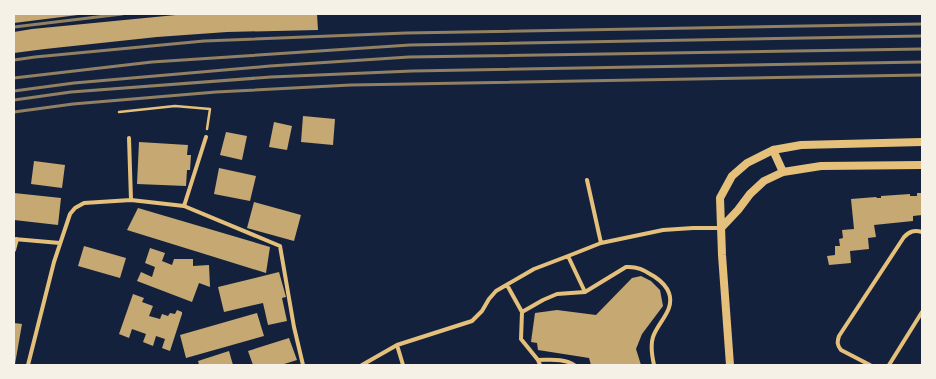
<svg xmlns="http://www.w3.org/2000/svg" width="936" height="379" viewBox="0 0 936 379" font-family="Signika,sans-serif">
<rect width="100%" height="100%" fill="#14213d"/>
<path fill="#c6a872" d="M 14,14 L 78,14 L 78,15 L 14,23 Z
M 186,14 L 317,14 L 318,30 L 227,32 L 157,37 L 45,49 L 14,53 L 14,32 L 32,29 Z
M 303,116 L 335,119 L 333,145 L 301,142 Z
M 274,122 L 292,126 L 287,150 L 269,147 Z
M 226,132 L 247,136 L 242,160 L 220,155 Z
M 139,142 L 188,145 L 187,155 L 191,155 L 190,170 L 187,170 L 186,186 L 137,184 Z
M 34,161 L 65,165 L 62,188 L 31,184 Z
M 219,168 L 256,176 L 250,201 L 214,194 Z
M 14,193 L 61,198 L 58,225 L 14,220 Z
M 917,193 L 922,193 L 922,215 L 913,216 L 913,221 L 874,225 L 876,237 L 868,238 L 869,249 L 850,251 L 851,263 L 829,265 L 827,256 L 835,255 L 835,246 L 840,246 L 839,239 L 843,238 L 842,230 L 854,229 L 851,199 L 876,197 L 877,198 L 881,198 L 881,196 L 910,194 L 910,196 L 917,196 Z
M 254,202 L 301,215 L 294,241 L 247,228 Z
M 138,208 L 270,247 L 266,273 L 127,230 Z
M 84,246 L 126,258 L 120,278 L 78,266 Z
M 150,248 L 165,253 L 162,261 L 172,265 L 174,259 L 193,259 L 193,266 L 209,265 L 210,287 L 199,283 L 192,302 L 137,281 L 141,272 L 152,277 L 155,267 L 145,263 Z
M 279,272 L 286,297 L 282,298 L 287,321 L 268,325 L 263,303 L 224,312 L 218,287 Z
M 641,276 L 651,281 L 660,290 L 663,306 L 642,334 L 636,349 L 641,365 L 591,365 L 589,358 L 538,350 L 537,343 L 531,342 L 535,313 L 557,310 L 596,315 L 632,278 Z
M 133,294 L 144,298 L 142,302 L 153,306 L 149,316 L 160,319 L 162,314 L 168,316 L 170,313 L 175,314 L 177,310 L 182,312 L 182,314 L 170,351 L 162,348 L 165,339 L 156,336 L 153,346 L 143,342 L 146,334 L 132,329 L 129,338 L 119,334 Z
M 257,313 L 264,336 L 186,358 L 180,335 Z
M 14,323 L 22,324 L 15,364 L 14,364 Z
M 289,338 L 297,360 L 281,365 L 253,365 L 248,351 Z
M 229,351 L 233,365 L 199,365 L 198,361 Z"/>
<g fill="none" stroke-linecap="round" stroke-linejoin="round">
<path stroke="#e5c07b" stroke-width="2.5" d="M 119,112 L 175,106 L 210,109 L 207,129"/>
<path stroke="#e5c07b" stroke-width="4" d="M 129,138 L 131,200
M 587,180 L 601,243
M 184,206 L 206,137
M 14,239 L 60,243
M 14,250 L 17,239
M 568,256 L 585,292
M 507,285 L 522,312 L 521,339 L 538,360 L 540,365
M 522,312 L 543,300 L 557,294 L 585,292 L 626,267 C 638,266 645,271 655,277 C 661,281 666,285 669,293 C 675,310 658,322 653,337 C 650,346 652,356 654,365
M 397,345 L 403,365
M 538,360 C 550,360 564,358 574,365
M 28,365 L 54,262 L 70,214 L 75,208 L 84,203 L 131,200 L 184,206 L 280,246 L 294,327 L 303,365
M 362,365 L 397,345 L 472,321 L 482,311 L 489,299 L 496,291 L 534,269 L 568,256 L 601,243 L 663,230 L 693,228 L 721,228
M 870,365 L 841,350 C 837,345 837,342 839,336 L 904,237 C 910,231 914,230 922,232
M 889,365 L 922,312"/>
<path stroke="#e5c07b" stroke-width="8" d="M 773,150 L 783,172
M 721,228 L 738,210 L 750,194 L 764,181 L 783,172 L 821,166 L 922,165
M 730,365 L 722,255 L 720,198 L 732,176 L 747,163 L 773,150 L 801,145 L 922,142"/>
<path stroke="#918062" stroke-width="3" d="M 14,27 L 122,14
M 14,60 L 35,57 L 204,41 L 406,33 L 922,24
M 14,78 L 152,62 L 410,45 L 922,36
M 14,91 L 74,83 L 270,66 L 409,57 L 922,49
M 14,100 L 71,92 L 271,77 L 412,71 L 922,62
M 14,112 L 73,104 L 216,92 L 351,85 L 922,75"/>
</g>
<rect width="936" height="379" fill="none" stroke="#f6f1e7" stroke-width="30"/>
</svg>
